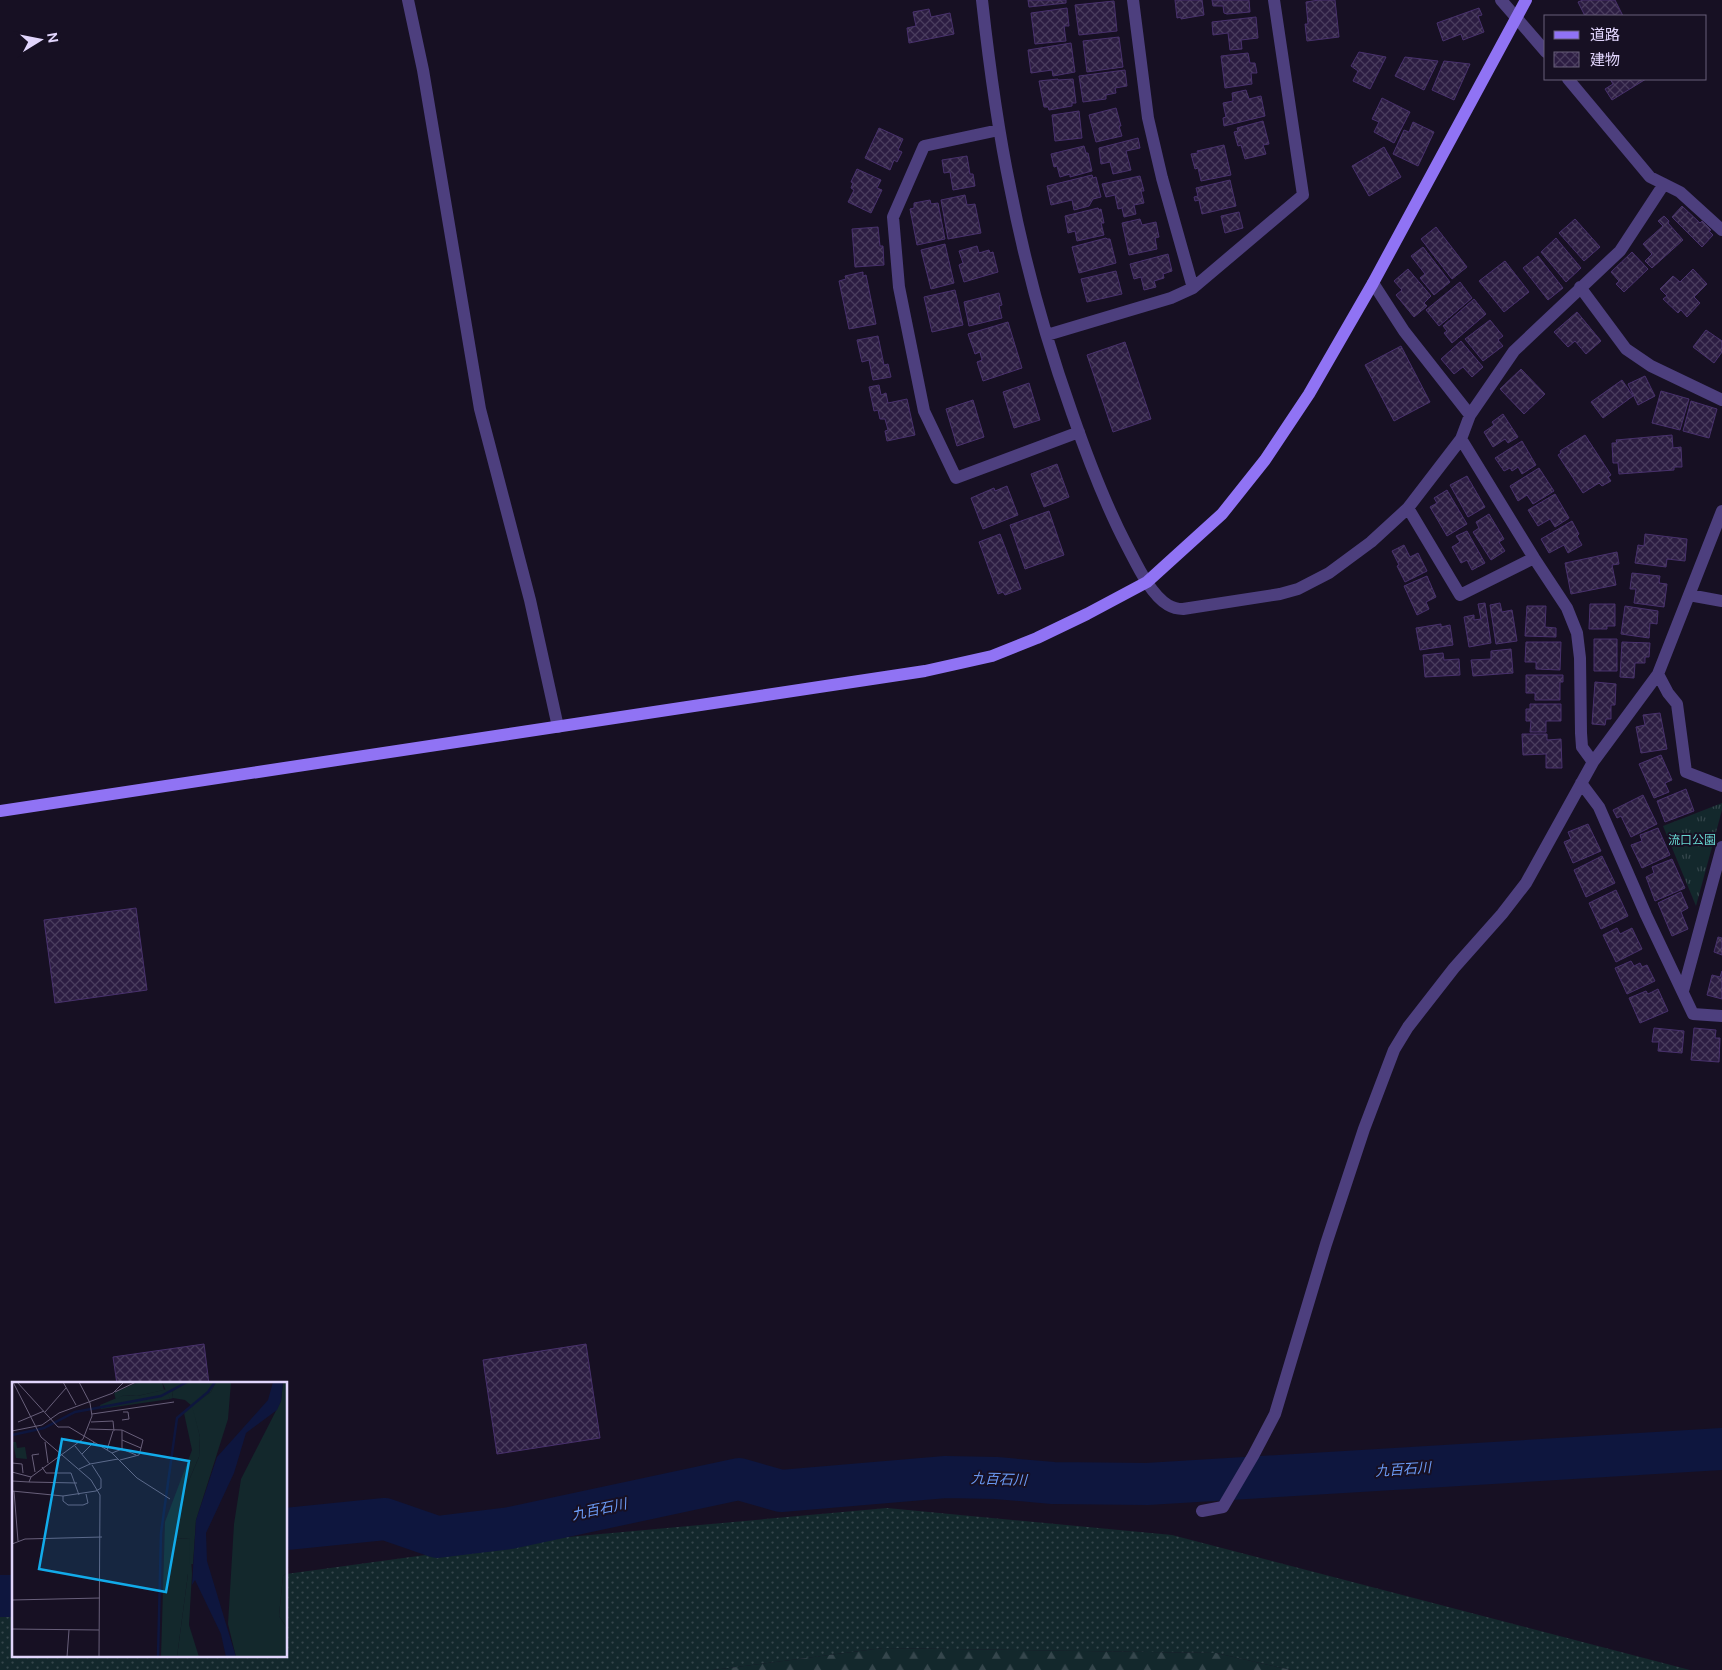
<svg xmlns="http://www.w3.org/2000/svg" width="1722" height="1670" viewBox="0 0 1722 1670" font-family="'DM Sans','Noto Sans JP',sans-serif">
<defs>
<pattern id="grass-dots" width="8" height="8" patternUnits="userSpaceOnUse" patternTransform="scale(1.25)"><rect width="8" height="8" fill="#13282c"/><path d="M2 2h.1M6 6h.1" fill="none" stroke="#35464c" stroke-width="1.8" stroke-linecap="round"/></pattern>
<pattern id="forest-firs" width="22" height="20" patternUnits="userSpaceOnUse" patternTransform="scale(1.25)"><rect width="22" height="20" fill="#13282c"/><path d="M5 1l3.5 6h-7zM16 11l3.5 6h-7z" fill="#35464c"/></pattern>
<pattern id="park-tufts" width="24" height="20" patternUnits="userSpaceOnUse" patternTransform="scale(1.25)"><rect width="24" height="20" fill="#13282c"/><path d="M3 7l-1-3M5 7V3M7 7l1-3M15 17l-1-3M17 17v-4M19 17l1-3" fill="none" stroke="#35464c"/></pattern>
<pattern id="building-cross-hatch" width="8" height="8" patternUnits="userSpaceOnUse" patternTransform="scale(1.25)"><rect width="8" height="8" fill="#2c1d42"/><path d="M0 0l8 8M0 8l8-8" fill="none" stroke="#4a3d5e"/></pattern>
</defs>
<rect width="100%" height="100%" fill="#171023"/>
<path fill="url(#grass-dots)" d="M 887,1508 L 1172,1535 L 1690,1670 L 1291,1670 L 1216,1653 L 883,1648 L 713,1670 L 0,1670 L 0,1612 L 14,1610 L 14,1656 L 286,1656 L 286,1574 L 535,1540 Z"/>
<path fill="url(#forest-firs)" d="M 883,1648 L 1216,1653 L 1291,1670 L 713,1670 Z"/>
<path fill="url(#park-tufts)" d="M 1722,803 L 1722,810 L 1696,906 L 1663,826 Z"/>
<g fill="none" stroke-linecap="round" stroke-linejoin="round">
<path stroke="#0e163e" stroke-width="42" d="M 286,1529 L 385,1519 L 437,1537 L 510,1528 L 739,1479 L 781,1491 L 946,1477 L 996,1478 L 1053,1483 L 1147,1484 L 1722,1449
M 0,1596 L 14,1596"/>
</g>
<path fill="url(#building-cross-hatch)" stroke="#48316c" d="M 1028,0 L 1066,0 L 1066,3 L 1029,7 Z
M 1175,0 L 1202,0 L 1204,15 L 1181,19 L 1181,17 L 1177,18 Z
M 1212,0 L 1249,0 L 1250,12 L 1227,14 L 1224,13 L 1223,6 L 1213,6 Z
M 1319,0 L 1335,0 L 1339,37 L 1307,41 L 1305,24 L 1308,24 L 1306,2 Z
M 1583,0 L 1615,0 L 1623,16 L 1585,16 L 1578,2 Z
M 1114,1 L 1117,31 L 1079,35 L 1075,5 Z
M 1067,8 L 1069,26 L 1064,26 L 1066,41 L 1035,44 L 1031,13 Z
M 1479,8 L 1482,15 L 1478,16 L 1484,32 L 1463,40 L 1461,34 L 1443,41 L 1437,23 Z
M 929,9 L 931,17 L 950,13 L 954,34 L 909,43 L 907,28 L 916,26 L 913,12 Z
M 1256,17 L 1258,38 L 1241,40 L 1242,49 L 1230,50 L 1228,33 L 1213,35 L 1212,22 Z
M 1119,37 L 1123,67 L 1087,72 L 1083,41 Z
M 1071,43 L 1075,72 L 1053,76 L 1052,70 L 1031,73 L 1028,50 Z
M 1359,52 L 1386,57 L 1370,89 L 1353,81 L 1358,71 L 1351,66 Z
M 1248,53 L 1250,63 L 1255,63 L 1257,73 L 1251,73 L 1252,84 L 1225,88 L 1221,56 Z
M 1405,57 L 1438,61 L 1424,90 L 1395,76 Z
M 1444,61 L 1470,64 L 1454,100 L 1432,90 Z
M 1125,70 L 1127,86 L 1115,88 L 1116,93 L 1106,95 L 1106,99 L 1083,102 L 1079,76 Z
M 1058,79 L 1058,80 L 1073,79 L 1076,103 L 1072,103 L 1072,106 L 1049,110 L 1048,107 L 1044,107 L 1039,81 Z
M 1610,79 L 1646,79 L 1612,100 L 1605,89 L 1613,84 Z
M 1246,90 L 1249,99 L 1261,96 L 1265,116 L 1224,126 L 1223,118 L 1226,117 L 1223,103 L 1233,101 L 1232,93 Z
M 1382,98 L 1410,112 L 1394,143 L 1374,132 L 1379,122 L 1372,119 Z
M 1116,108 L 1121,126 L 1119,126 L 1122,136 L 1096,142 L 1089,115 Z
M 1079,111 L 1082,138 L 1055,141 L 1052,115 Z
M 1263,121 L 1269,144 L 1263,145 L 1266,154 L 1245,159 L 1241,145 L 1238,146 L 1234,132 L 1238,131 L 1237,128 Z
M 1413,122 L 1434,132 L 1418,166 L 1393,154 L 1404,130 L 1409,132 Z
M 879,128 L 903,139 L 898,150 L 902,152 L 897,162 L 894,160 L 890,170 L 865,158 Z
M 1138,138 L 1140,148 L 1126,151 L 1131,170 L 1113,174 L 1110,162 L 1101,164 L 1099,148 Z
M 1224,145 L 1231,175 L 1201,181 L 1198,168 L 1195,169 L 1191,154 L 1198,153 L 1197,151 Z
M 1084,146 L 1086,153 L 1088,153 L 1092,171 L 1070,177 L 1070,174 L 1060,177 L 1057,166 L 1054,167 L 1051,154 Z
M 1384,147 L 1401,177 L 1369,196 L 1352,166 Z
M 967,156 L 970,174 L 973,174 L 975,186 L 953,190 L 950,172 L 944,173 L 942,160 Z
M 857,169 L 881,180 L 877,188 L 882,190 L 871,213 L 848,202 L 854,190 L 851,188 L 853,183 L 851,182 Z
M 1092,175 L 1093,178 L 1096,177 L 1101,197 L 1093,199 L 1089,206 L 1074,210 L 1072,200 L 1051,205 L 1047,186 Z
M 1140,176 L 1144,191 L 1141,191 L 1144,203 L 1134,205 L 1136,214 L 1124,217 L 1122,208 L 1118,209 L 1115,195 L 1106,197 L 1102,184 Z
M 1230,180 L 1236,206 L 1202,214 L 1199,200 L 1195,201 L 1194,197 L 1198,196 L 1196,188 Z
M 965,195 L 967,205 L 975,204 L 981,233 L 948,239 L 941,200 Z
M 930,200 L 931,204 L 938,203 L 945,239 L 917,245 L 910,209 L 914,208 L 914,203 Z
M 1682,206 L 1700,223 L 1702,221 L 1711,230 L 1709,231 L 1713,235 L 1702,247 L 1672,217 Z
M 1098,208 L 1099,210 L 1101,209 L 1104,223 L 1101,223 L 1104,235 L 1077,241 L 1075,231 L 1068,233 L 1065,216 Z
M 1239,212 L 1243,228 L 1225,233 L 1221,216 Z
M 1664,216 L 1669,221 L 1668,223 L 1683,240 L 1652,268 L 1645,261 L 1652,254 L 1643,244 L 1663,226 L 1658,221 Z
M 1140,219 L 1142,225 L 1156,222 L 1159,237 L 1155,238 L 1157,249 L 1129,255 L 1122,223 Z
M 1575,219 L 1600,247 L 1584,261 L 1559,233 Z
M 878,227 L 880,246 L 883,246 L 884,265 L 855,267 L 852,229 Z
M 1436,227 L 1467,267 L 1452,279 L 1421,239 Z
M 1106,238 L 1107,239 L 1110,239 L 1116,263 L 1079,273 L 1072,247 Z
M 1556,238 L 1581,268 L 1566,282 L 1541,252 Z
M 945,244 L 954,283 L 931,289 L 921,250 Z
M 977,246 L 979,253 L 989,250 L 990,253 L 993,252 L 998,272 L 964,282 L 959,265 L 963,263 L 959,251 Z
M 1423,247 L 1450,282 L 1434,295 L 1420,278 L 1425,274 L 1411,256 Z
M 1632,252 L 1648,269 L 1624,292 L 1616,284 L 1619,281 L 1611,272 Z
M 1168,254 L 1172,271 L 1163,274 L 1164,278 L 1154,281 L 1156,287 L 1144,290 L 1141,277 L 1134,279 L 1130,264 Z
M 1538,256 L 1563,288 L 1548,300 L 1523,268 Z
M 1505,261 L 1529,292 L 1504,312 L 1479,281 Z
M 1408,269 L 1431,296 L 1424,303 L 1427,306 L 1414,317 L 1396,295 L 1402,290 L 1394,281 Z
M 1693,269 L 1707,284 L 1694,297 L 1700,303 L 1687,317 L 1681,310 L 1678,313 L 1663,299 L 1667,296 L 1660,289 L 1673,276 L 1680,282 Z
M 1116,271 L 1122,294 L 1087,302 L 1081,279 Z
M 863,272 L 863,276 L 866,275 L 876,324 L 849,329 L 839,281 L 846,279 L 845,276 Z
M 1460,282 L 1472,298 L 1439,326 L 1426,310 Z
M 955,290 L 963,325 L 932,332 L 924,297 Z
M 999,293 L 1002,305 L 999,306 L 1002,318 L 969,326 L 964,302 Z
M 1474,299 L 1486,314 L 1452,343 L 1444,333 L 1447,331 L 1443,326 Z
M 1577,312 L 1601,341 L 1586,354 L 1575,341 L 1568,347 L 1554,332 Z
M 1490,320 L 1503,336 L 1498,340 L 1503,346 L 1483,361 L 1465,339 Z
M 1008,322 L 1022,368 L 983,381 L 977,362 L 982,360 L 980,352 L 975,354 L 968,334 Z
M 1706,330 L 1722,341 L 1722,352 L 1714,363 L 1693,347 Z
M 878,336 L 884,365 L 888,364 L 891,377 L 873,380 L 869,360 L 862,362 L 857,340 Z
M 1461,341 L 1483,367 L 1472,377 L 1463,367 L 1454,374 L 1441,359 Z
M 1125,342 L 1151,419 L 1113,432 L 1087,355 Z
M 1401,346 L 1430,402 L 1394,421 L 1365,365 Z
M 1521,369 L 1545,394 L 1524,414 L 1500,389 Z
M 1645,376 L 1655,396 L 1638,405 L 1628,384 Z
M 1622,380 L 1633,396 L 1603,418 L 1591,402 Z
M 1029,383 L 1040,420 L 1014,428 L 1003,392 Z
M 879,385 L 881,395 L 886,393 L 888,403 L 907,399 L 915,435 L 887,441 L 885,431 L 888,430 L 885,419 L 880,419 L 878,410 L 874,411 L 869,387 Z
M 1661,391 L 1689,399 L 1680,430 L 1652,423 Z
M 973,400 L 984,437 L 957,446 L 946,409 Z
M 1691,401 L 1717,409 L 1709,438 L 1683,431 Z
M 1503,414 L 1518,437 L 1508,443 L 1505,439 L 1493,447 L 1484,432 L 1494,425 L 1492,422 Z
M 1585,435 L 1611,475 L 1608,477 L 1611,481 L 1602,486 L 1599,483 L 1583,493 L 1558,455 L 1561,453 L 1560,451 Z
M 1672,435 L 1673,448 L 1681,447 L 1682,467 L 1674,467 L 1674,470 L 1619,474 L 1618,463 L 1613,463 L 1612,443 L 1617,443 L 1616,440 Z
M 1522,441 L 1536,465 L 1522,474 L 1518,467 L 1512,471 L 1510,468 L 1504,471 L 1495,458 Z
M 1057,464 L 1069,497 L 1044,507 L 1031,474 Z
M 1539,468 L 1554,491 L 1533,504 L 1527,495 L 1518,501 L 1510,486 Z
M 1467,476 L 1485,507 L 1468,517 L 1450,485 Z
M 1007,486 L 1018,515 L 983,529 L 971,498 L 994,488 L 995,491 Z
M 1447,490 L 1467,524 L 1447,536 L 1430,507 L 1437,503 L 1434,498 Z
M 1555,494 L 1569,518 L 1555,527 L 1550,519 L 1538,526 L 1528,510 Z
M 1049,511 L 1064,555 L 1025,569 L 1010,525 Z
M 1489,514 L 1504,539 L 1499,542 L 1505,551 L 1491,560 L 1473,532 L 1479,528 L 1476,522 Z
M 1572,521 L 1579,534 L 1577,536 L 1582,545 L 1568,553 L 1564,545 L 1549,553 L 1541,539 Z
M 1467,531 L 1485,563 L 1472,570 L 1467,560 L 1461,563 L 1452,547 L 1460,542 L 1456,536 Z
M 1000,534 L 1021,589 L 1005,595 L 1003,592 L 998,594 L 979,542 Z
M 1645,534 L 1687,539 L 1685,561 L 1667,559 L 1666,567 L 1635,563 L 1638,545 L 1644,546 Z
M 1404,545 L 1410,557 L 1418,553 L 1427,571 L 1405,582 L 1397,566 L 1399,565 L 1392,551 Z
M 1617,552 L 1619,564 L 1612,565 L 1616,585 L 1571,594 L 1565,563 Z
M 1632,573 L 1660,576 L 1659,583 L 1667,584 L 1664,607 L 1634,603 L 1636,589 L 1630,589 Z
M 1427,576 L 1436,597 L 1426,602 L 1429,609 L 1417,615 L 1404,586 Z
M 1485,603 L 1491,643 L 1469,647 L 1464,617 L 1474,615 L 1474,620 L 1481,619 L 1478,604 Z
M 1500,603 L 1502,612 L 1512,610 L 1517,641 L 1496,644 L 1490,605 Z
M 1590,604 L 1615,604 L 1615,626 L 1607,626 L 1607,629 L 1589,629 Z
M 1527,606 L 1546,606 L 1545,627 L 1556,628 L 1556,637 L 1525,636 Z
M 1625,606 L 1658,611 L 1657,624 L 1650,623 L 1649,638 L 1621,634 Z
M 1441,624 L 1441,627 L 1450,625 L 1453,645 L 1420,650 L 1416,628 Z
M 1594,639 L 1617,639 L 1617,671 L 1594,671 Z
M 1526,642 L 1561,642 L 1560,670 L 1536,669 L 1536,662 L 1525,662 Z
M 1622,642 L 1650,643 L 1649,657 L 1645,657 L 1645,663 L 1635,663 L 1634,678 L 1620,677 Z
M 1511,649 L 1513,673 L 1473,676 L 1471,660 L 1491,659 L 1491,651 Z
M 1443,653 L 1444,660 L 1459,659 L 1460,675 L 1425,677 L 1423,655 Z
M 1526,675 L 1563,675 L 1563,682 L 1560,682 L 1560,700 L 1535,700 L 1535,693 L 1526,693 Z
M 1595,682 L 1616,684 L 1615,705 L 1611,705 L 1611,719 L 1606,719 L 1605,725 L 1592,724 Z
M 1530,704 L 1561,704 L 1561,721 L 1546,721 L 1546,732 L 1530,732 L 1531,721 L 1526,721 L 1526,709 L 1530,709 Z
M 1660,713 L 1667,749 L 1641,753 L 1636,727 L 1645,725 L 1643,715 Z
M 1522,734 L 1547,734 L 1547,740 L 1561,739 L 1562,768 L 1546,768 L 1546,754 L 1523,755 Z
M 1661,755 L 1672,780 L 1665,783 L 1669,792 L 1654,798 L 1639,764 Z
M 1686,789 L 1694,811 L 1665,822 L 1657,801 Z
M 1643,795 L 1657,824 L 1631,837 L 1621,816 L 1617,818 L 1613,810 Z
M 1588,824 L 1601,851 L 1573,863 L 1564,842 L 1571,839 L 1568,832 Z
M 1658,828 L 1670,855 L 1642,868 L 1631,845 L 1642,841 L 1640,835 Z
M 1602,856 L 1615,883 L 1586,897 L 1574,870 Z
M 1672,859 L 1685,888 L 1655,901 L 1646,877 L 1654,873 L 1652,867 Z
M 1616,890 L 1628,916 L 1601,929 L 1589,903 Z
M 1681,892 L 1688,908 L 1681,912 L 1688,929 L 1672,936 L 1658,903 Z
M 136,908 L 147,990 L 55,1003 L 44,920 Z
M 1617,928 L 1620,934 L 1632,928 L 1642,949 L 1616,962 L 1603,935 Z
M 1718,937 L 1722,938 L 1722,955 L 1714,952 Z
M 1631,961 L 1634,966 L 1640,963 L 1642,967 L 1647,965 L 1655,981 L 1627,994 L 1615,968 Z
M 1722,971 L 1722,999 L 1707,995 L 1712,975 L 1720,977 Z
M 1658,989 L 1668,1011 L 1640,1023 L 1629,998 L 1646,991 L 1648,994 Z
M 1654,1028 L 1684,1031 L 1682,1053 L 1658,1051 L 1659,1042 L 1652,1042 Z
M 1694,1028 L 1716,1030 L 1715,1038 L 1720,1038 L 1719,1062 L 1691,1060 Z
M 204,1344 L 209,1384 L 117,1384 L 113,1357 Z
M 586,1344 L 600,1438 L 497,1454 L 483,1360 Z"/>
<g fill="none" stroke-linecap="round" stroke-linejoin="round">
<path stroke="#4d3f7e" stroke-width="12" d="M 408,0 L 423,70 L 480,409 L 530,600 L 558,727
M 982,0 C 989,63 997,125 1010,187 C 1025,264 1046,340 1072,413 C 1088,459 1105,504 1127,546 C 1137,565 1150,594 1168,605 C 1173,608 1178,609 1183,609 L 1280,594 L 1298,589 L 1329,573 L 1371,542 L 1408,508 L 1461,439
M 1133,0 L 1148,118 L 1162,178 L 1193,288
M 1501,0 L 1546,52
M 1568,79 L 1650,177 L 1680,192 L 1722,230
M 999,130 L 924,146 L 893,217 L 899,287 L 924,411 L 956,478 L 1079,432
M 1373,283 L 1404,331 L 1470,415 L 1514,351 L 1620,251 L 1664,184
M 1580,287 L 1626,349 L 1651,366 L 1722,400
M 1047,335 L 1171,298 L 1193,288 L 1303,195 L 1274,0
M 1470,415 L 1461,439 L 1534,558 L 1567,608 L 1577,633 L 1580,658 L 1581,733 L 1582,747 L 1593,762
M 1408,508 L 1460,595 L 1534,558
M 1689,595 L 1722,601
M 1658,674 L 1668,693 L 1677,704 L 1686,772 L 1722,786
M 1581,783 L 1599,807 L 1646,915 L 1693,1014 L 1722,1016
M 1683,991 L 1722,847
M 1202,1511 L 1223,1507 L 1253,1456 L 1275,1414 L 1326,1244 L 1364,1129 L 1394,1050 L 1408,1027 L 1454,968 L 1502,914 L 1526,883 L 1593,762 L 1658,674 L 1722,511"/>
<path stroke="#9073f4" stroke-width="12" d="M 0,811 L 925,671 L 992,656 L 1037,638 L 1087,614 L 1147,582 L 1222,514 L 1265,460 L 1309,394 L 1373,283 L 1526,0"/>
</g>
<g text-anchor="middle" stroke-width="4" stroke-linejoin="round" paint-order="stroke">
<g font-size="12" fill="#66d6d0" stroke="#171023">
<text x="1692" y="844">流口公園</text>
</g>
<g font-size="14" font-style="italic" fill="#6b9af4" stroke="#171023">
<text transform="translate(1403 1469) rotate(-4)" y="5">九百石川</text>
<text transform="translate(999 1479) rotate(2)" y="5">九百石川</text>
<text transform="translate(599 1509) rotate(-12)" y="5">九百石川</text>
</g>
</g>
<g transform="translate(12 1382)">
<rect width="275" height="275" fill="#171023"/>
<path d="M 172,0 L 204,0 L 199,10 L 181,24 L 188,55 L 187,75 L 169,117 L 163,156 L 178,157 L 180,192 L 176,192 L 165,275 L 149,275 L 153,140 L 180,68 L 172,31 L 180,24 L 173,18 L 161,16 L 160,10 ZM 271,0 L 275,0 L 275,191 L 271,194 L 267,234 L 275,246 L 275,275 L 224,275 L 216,242 L 222,142 L 229,97 L 269,19 ZM 155,7 L 158,17 L 89,27 L 88,23 L 112,13 L 125,14 Z" fill="#13282c"/>
<path d="M 150,0 L 172,0 L 160,10 L 161,16 L 158,17 ZM 204,0 L 219,0 L 216,37 L 184,138 L 181,182 L 177,182 L 178,157 L 163,156 L 169,117 L 187,75 L 188,55 L 180,24 L 199,10 ZM 275,191 L 275,246 L 267,234 L 271,194 ZM 176,192 L 180,192 L 177,243 L 187,275 L 165,275 Z" fill="#13282c"/>
<path d="M 1,60 L 4,60 L 5,66 L 13,65 L 15,77 L 4,76 Z" fill="#13282c"/>
<path d="M 126,0 L 150,0 L 152,8 L 125,14 L 112,13 L 104,18 L 102,11 Z" fill="#13282c"/>
<path d="M 261,0 L 271,0 L 269,19 L 265,28 L 234,51 L 222,91 L 194,151 L 195,179 L 224,275 L 214,275 L 209,252 L 183,198 L 180,203 L 184,138 L 205,75 L 256,18 Z" fill="#0e163e"/>
<path fill="none" stroke="#0e163e" stroke-width="2.5" d="M 0,53 L 32,46 L 63,30 L 149,14 L 175,0M 146,275 L 149,151 L 165,36 L 196,10 L 203,0"/>
<path fill="none" stroke="#685f7a" stroke-width="1" d="M 1,0 L 29,55 L 79,98 L 88,113 L 87,275M 5,0 L 46,45 L 57,45 L 100,71 L 125,96 L 158,117M 51,0 L 64,23M 103,10 L 124,0M 33,30 L 54,6M 80,32 L 162,20M 110,38 L 117,37 L 116,30 L 111,30M 6,40 L 32,29M 79,40 L 101,39 L 102,49M 77,47 L 110,48 L 131,58 L 129,66M 110,48 L 110,67M 0,49 L 30,43 L 47,31 L 101,11 L 112,0M 33,60 L 36,81M 63,64 L 78,82 L 67,87M 95,68 L 101,49M 100,71 L 110,67 L 124,73M 70,72 L 82,60M 108,78 L 127,73 L 129,66 L 110,58M 0,81 L 10,82 L 11,91M 78,82 L 106,77M 30,85 L 34,91 L 59,91 L 67,113M 0,90 L 19,95 L 71,57 L 80,34 L 78,21 L 67,0M 23,90 L 20,73 L 27,72M 0,99 L 17,100 L 19,95M 17,100 L 65,101M 0,109 L 51,114 L 84,109 L 89,106 L 89,97 L 80,83M 2,109 L 6,159M 51,114 L 51,119 L 56,123 L 71,123 L 76,121 L 74,112M 0,162 L 13,157 L 90,155M 0,218 L 88,216M 0,247 L 87,248M 55,275 L 57,248"/>
<path fill="#12abea" fill-opacity="0.15" stroke="#12abea" stroke-width="2.5" d="M 50,57 L 177,79 L 154,210 L 27,187 Z"/>
<rect width="275" height="275" fill="none" stroke="#e1d5fc" stroke-width="2.5"/>
</g>
<rect x="1544" y="15" width="162" height="65" fill="#171023" stroke="#685f7a"/>
<rect x="1554" y="31" width="25" height="8" fill="#9073f4" stroke="#685f7a"/>
<text x="1590" y="40" font-size="15" fill="#e1d5fc">道路</text>
<rect x="1554" y="52" width="25" height="15" fill="url(#building-cross-hatch)" stroke="#685f7a"/>
<text x="1590" y="65" font-size="15" fill="#e1d5fc">建物</text>
<g transform="translate(40 40) rotate(80)" stroke="#171023" stroke-width="4" paint-order="stroke">
<path d="M0-4L9 19L0 12L-9 19Z" fill="#e1d5fc"/>
<text y="-8" font-size="14" font-weight="bold" text-anchor="middle" fill="#e1d5fc">N</text>
</g>
</svg>
